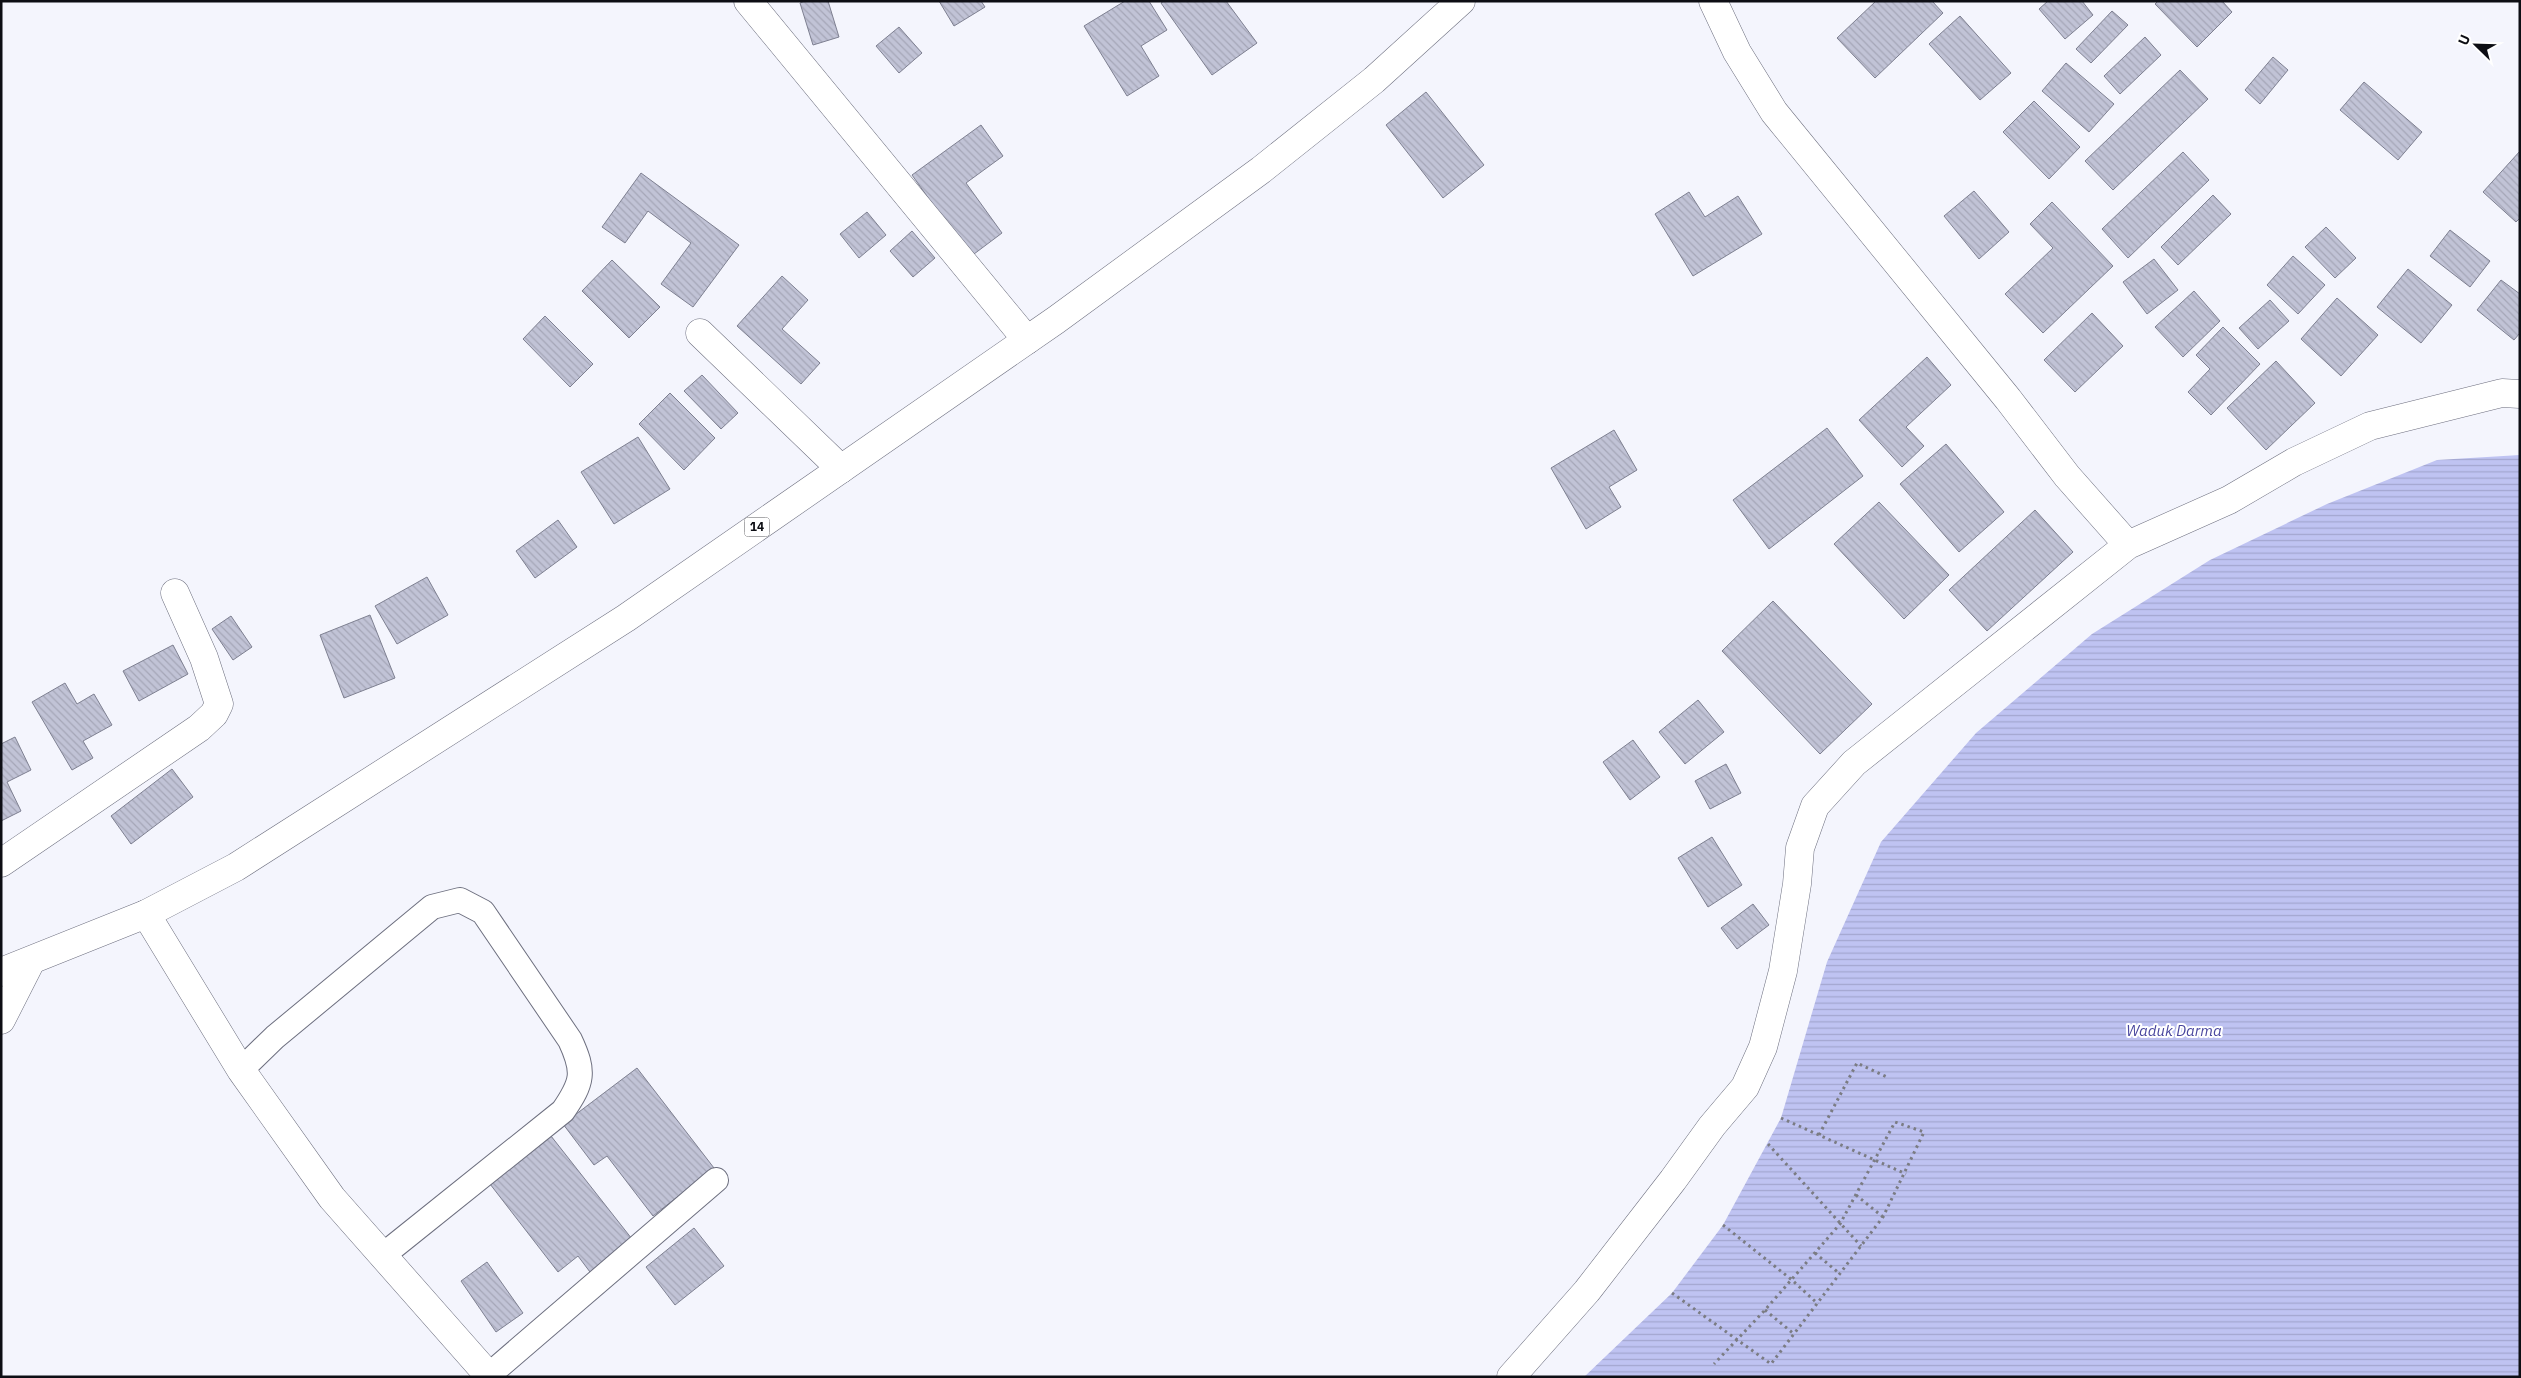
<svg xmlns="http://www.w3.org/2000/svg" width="2521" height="1378" viewBox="0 0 2521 1378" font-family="'IBM Plex Sans',sans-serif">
<defs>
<pattern id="water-rules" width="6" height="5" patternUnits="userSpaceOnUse" patternTransform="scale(1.25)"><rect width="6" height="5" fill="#bfc3f2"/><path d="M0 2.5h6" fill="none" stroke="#a3a6cf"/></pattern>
<pattern id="building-back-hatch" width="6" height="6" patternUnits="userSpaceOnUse" patternTransform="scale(1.25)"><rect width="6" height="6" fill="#c1c3d6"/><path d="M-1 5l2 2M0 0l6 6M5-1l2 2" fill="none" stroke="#a5a6b7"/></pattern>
</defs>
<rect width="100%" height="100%" fill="#f4f5fd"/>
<path fill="url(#water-rules)" d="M 2520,455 L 2520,1377 L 1584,1377 L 1672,1293 L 1723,1225 L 1781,1118 L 1827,962 L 1881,842 L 1976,733 L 2092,634 L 2210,560 L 2327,504 L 2437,460 Z"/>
<path fill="url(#building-back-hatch)" stroke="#7e8091" d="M 805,1 L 828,1 L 839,37 L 813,45 L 800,3 Z
M 939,1 L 981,1 L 985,7 L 954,26 Z
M 1125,1 L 1149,1 L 1167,30 L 1141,46 L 1159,76 L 1127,96 L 1084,26 Z
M 1164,1 L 1226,1 L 1257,43 L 1212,75 L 1161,3 Z
M 1876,1 L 1932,1 L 1943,13 L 1875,78 L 1837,38 Z
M 2048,1 L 2082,1 L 2093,15 L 2065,39 L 2039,9 Z
M 2158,1 L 2222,1 L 2232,12 L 2197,47 L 2155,4 Z
M 2112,11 L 2128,25 L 2091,63 L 2076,49 Z
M 1960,16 L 2011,73 L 1980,100 L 1929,44 Z
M 899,27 L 922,53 L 899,73 L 876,46 Z
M 2145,37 L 2161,55 L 2120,94 L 2104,76 Z
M 2273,57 L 2288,70 L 2260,104 L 2245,90 Z
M 2066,63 L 2114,104 L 2089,132 L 2042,91 Z
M 2180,70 L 2208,99 L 2113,190 L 2085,161 Z
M 2364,82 L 2422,132 L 2398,160 L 2340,110 Z
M 1426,92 L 1484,165 L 1443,198 L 1386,125 Z
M 2034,101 L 2080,147 L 2049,179 L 2003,132 Z
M 981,125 L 1003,156 L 966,183 L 1002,233 L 970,257 L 912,175 Z
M 2520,151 L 2520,218 L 2516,222 L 2483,192 Z
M 2183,152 L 2209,180 L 2128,258 L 2102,229 Z
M 641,173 L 739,245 L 693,307 L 661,284 L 691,243 L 648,211 L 625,243 L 602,227 Z
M 1974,191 L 2009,232 L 1979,259 L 1944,216 Z
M 1689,192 L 1705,217 L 1738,196 L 1762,234 L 1693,276 L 1655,214 Z
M 2213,195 L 2231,214 L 2178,265 L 2161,247 Z
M 2052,202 L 2113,266 L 2043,333 L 2005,294 L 2053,248 L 2030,224 Z
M 867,212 L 886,235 L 859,258 L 840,234 Z
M 2326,227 L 2356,258 L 2335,278 L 2305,247 Z
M 2450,230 L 2490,261 L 2470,287 L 2430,256 Z
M 912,231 L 935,258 L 913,277 L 890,251 Z
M 2293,256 L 2325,285 L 2298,314 L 2267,285 Z
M 2154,259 L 2178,290 L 2147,314 L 2123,282 Z
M 612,260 L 660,307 L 629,338 L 582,291 Z
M 2408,269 L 2452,305 L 2421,343 L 2377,307 Z
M 782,276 L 808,300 L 782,329 L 820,363 L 801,384 L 737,326 Z
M 2501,280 L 2520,294 L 2520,333 L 2514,340 L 2477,310 Z
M 2194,291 L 2220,321 L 2183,357 L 2155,327 Z
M 2337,298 L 2378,335 L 2341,376 L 2301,339 Z
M 2270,300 L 2289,321 L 2258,349 L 2239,328 Z
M 2092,313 L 2123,346 L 2075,392 L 2044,360 Z
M 545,316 L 593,364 L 570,387 L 523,339 Z
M 2223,327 L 2260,364 L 2211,415 L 2188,392 L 2210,369 L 2196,355 Z
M 1927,357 L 1951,385 L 1906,427 L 1924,446 L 1902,467 L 1859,420 Z
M 2276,361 L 2315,403 L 2266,450 L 2227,408 Z
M 702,375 L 738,413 L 721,429 L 684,391 Z
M 670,393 L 715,438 L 684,470 L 639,424 Z
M 1827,428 L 1863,476 L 1769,549 L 1733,500 Z
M 1614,430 L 1637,470 L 1609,487 L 1621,507 L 1586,529 L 1551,468 Z
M 638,437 L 670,489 L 614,524 L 581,472 Z
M 1946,444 L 2004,512 L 1959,552 L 1900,484 Z
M 1879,502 L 1949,575 L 1904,619 L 1834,544 Z
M 2035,510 L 2073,552 L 1987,631 L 1949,590 Z
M 558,520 L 577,547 L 535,578 L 516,551 Z
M 427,577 L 448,615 L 397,644 L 375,606 Z
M 1773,601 L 1872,704 L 1820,754 L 1722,651 Z
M 370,615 L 395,678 L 344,698 L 320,635 Z
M 231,616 L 252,647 L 233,660 L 212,629 Z
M 173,645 L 188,674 L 139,701 L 123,671 Z
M 65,683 L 77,704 L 94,694 L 112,725 L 83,741 L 93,758 L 72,770 L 32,702 Z
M 1698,700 L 1724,732 L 1685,764 L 1659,732 Z
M 15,737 L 31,770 L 7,782 L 21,811 L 1,821 L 1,744 Z
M 1633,740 L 1660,777 L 1630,800 L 1603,762 Z
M 1726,764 L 1741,793 L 1710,809 L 1695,781 Z
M 172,769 L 193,797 L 131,844 L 111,816 Z
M 1712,837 L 1742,885 L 1708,907 L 1678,858 Z
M 1753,904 L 1769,925 L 1737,949 L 1721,928 Z
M 637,1068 L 714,1168 L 653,1216 L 607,1156 L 594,1165 L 563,1124 Z
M 551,1136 L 632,1239 L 590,1272 L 578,1256 L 558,1272 L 490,1184 Z
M 694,1228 L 724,1266 L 675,1305 L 646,1267 Z
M 487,1262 L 523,1313 L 496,1332 L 461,1281 Z"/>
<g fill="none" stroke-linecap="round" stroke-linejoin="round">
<defs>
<path id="lane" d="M 241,1070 L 275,1037 L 432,907 L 460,900 L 483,912 L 570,1040 C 585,1072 583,1082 563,1111 L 382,1256
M 489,1375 L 716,1180"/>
<path id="street" d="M 748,1 L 1027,340
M 1713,1 L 1737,52 L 1774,112 L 2008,399 L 2067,476 L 2128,545 L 2229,500 L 2294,462 L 2370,426 L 2502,393 L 2520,394
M 700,333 L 841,469
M 1,863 L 199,728 L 214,714 L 219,704 L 204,658 L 175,593
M 146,914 L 241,1070 L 332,1198 L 490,1377
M 1,1020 L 31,961
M 1511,1377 L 1587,1291 L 1673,1180 L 1712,1126 L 1745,1087 L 1763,1047 L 1783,971 L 1797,884 L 1800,848 L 1815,806 L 1854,763 L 2128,545"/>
<path id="highway" d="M 1,972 L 146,914 L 236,867 L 626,618 L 1056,320 L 1261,170 L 1374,80 L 1461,1"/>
</defs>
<use href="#lane" stroke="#6d6f7f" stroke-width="26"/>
<use href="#street" stroke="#6d6f7f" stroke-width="29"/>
<use href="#highway" stroke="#6d6f7f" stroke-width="29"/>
<path stroke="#7b7c83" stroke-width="3" stroke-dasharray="2.5 4" stroke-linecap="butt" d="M 1781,1118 L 1906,1174
M 1819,1135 L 1857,1063 L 1887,1077
M 1768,1144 L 1861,1246
M 1856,1195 L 1883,1217
M 1723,1225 L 1792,1280 L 1818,1304
M 1815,1253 L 1840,1274
M 1672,1293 L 1771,1364 L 1883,1217 L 1924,1132 L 1895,1122 L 1840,1224 L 1765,1310 L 1714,1364
M 1765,1310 L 1794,1334"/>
<use href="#lane" stroke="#fff" stroke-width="24"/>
<use href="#street" stroke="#fff" stroke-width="28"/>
<use href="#highway" stroke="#fff" stroke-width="28"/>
</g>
<g text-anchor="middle" stroke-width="4" stroke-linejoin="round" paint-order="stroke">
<rect fill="#fff" stroke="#56565a" stroke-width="1" x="744.5" y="517.5" width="25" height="19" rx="4"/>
<g font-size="12" font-weight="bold" fill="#0d0e14">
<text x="757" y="531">14</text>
</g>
<g font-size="15" font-style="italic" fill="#49469e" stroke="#fff">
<text x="2174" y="1036">Waduk Darma</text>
</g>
</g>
<rect width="2521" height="1378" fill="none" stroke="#0d0e14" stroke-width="5"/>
<g transform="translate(2476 45) rotate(293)" stroke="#ffffff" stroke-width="4" paint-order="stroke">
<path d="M0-4L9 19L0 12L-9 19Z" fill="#0d0e14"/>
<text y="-8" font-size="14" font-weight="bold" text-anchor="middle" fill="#0d0e14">U</text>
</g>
</svg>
